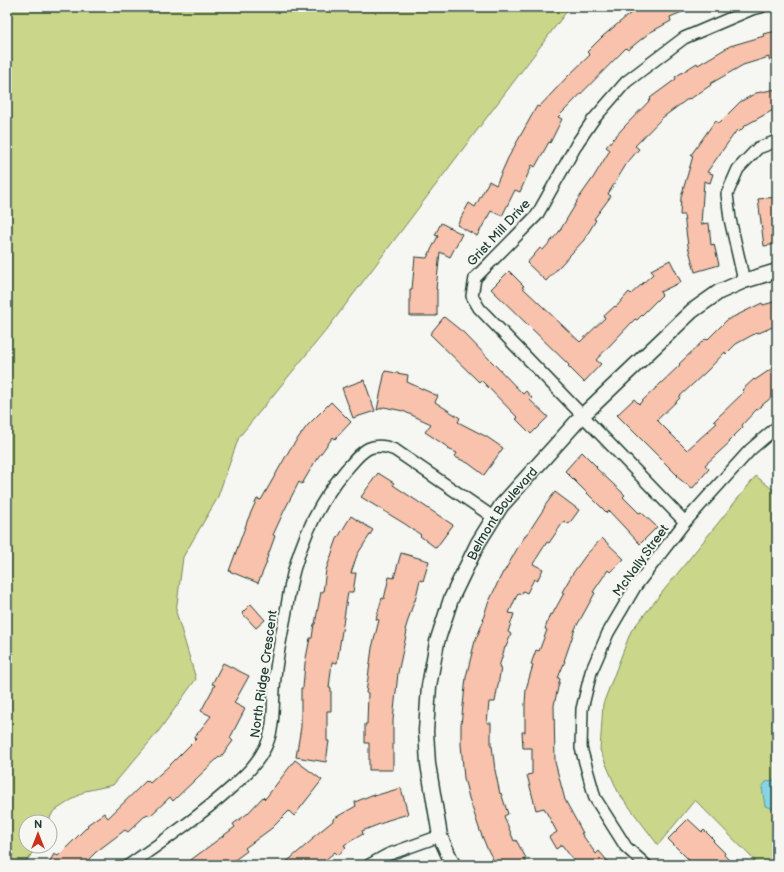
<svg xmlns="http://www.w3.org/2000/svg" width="784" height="872" viewBox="0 0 784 872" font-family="'Balsamiq Sans',sans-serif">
<rect width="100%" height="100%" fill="#f6f6f2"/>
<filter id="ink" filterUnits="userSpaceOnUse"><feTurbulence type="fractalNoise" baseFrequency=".025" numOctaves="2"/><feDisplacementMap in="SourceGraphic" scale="8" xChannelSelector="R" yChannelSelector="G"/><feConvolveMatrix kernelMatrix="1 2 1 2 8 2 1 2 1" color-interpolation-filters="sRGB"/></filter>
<g filter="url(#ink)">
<path fill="#cad689" stroke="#748a5e" d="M 7,7 L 570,7 L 328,328 L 239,437 L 217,499 L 183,557 L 176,612 L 196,679 L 158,732 L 113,785 L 85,791 L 53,812 L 48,822 L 26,822 L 26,846 L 37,846 L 24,865 L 7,865 Z
M 756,476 L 777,493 L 777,865 L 759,865 L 695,800 L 658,845 L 618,792 L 600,750 L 603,704 L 631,631 Z"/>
<path fill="#87d5e4" stroke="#5d989e" d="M 777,779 L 777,812 L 775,809 L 765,806 L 762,787 L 766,782 Z"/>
<path fill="#f9c2ac" stroke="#1f3d34" d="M 638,7 L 694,7 L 670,17 L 671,21 L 649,33 L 628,50 L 626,48 L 558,117 L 562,119 L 550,143 L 549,142 L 535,167 L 532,165 L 520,192 L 515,190 L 502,216 L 491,211 L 477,236 L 457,225 L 469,203 L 475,207 L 489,181 L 496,185 L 508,158 L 537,106 L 539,107 L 568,76 L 590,55 L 587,52 L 603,36 Z
M 777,31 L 777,58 L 769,60 L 769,57 L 743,65 L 710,84 L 711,85 L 690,99 L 689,98 L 662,118 L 635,146 L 639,149 L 627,163 L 608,194 L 611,196 L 594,219 L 596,220 L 584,240 L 546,281 L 527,263 L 540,248 L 543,250 L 559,232 L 577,202 L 576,202 L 593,178 L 610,150 L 606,147 L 623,128 L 651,99 L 650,98 L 676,79 L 675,77 L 697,63 L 698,65 L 730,46 L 764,36 L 763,34 Z
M 777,89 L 777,108 L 746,125 L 739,132 L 737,130 L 707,172 L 713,174 L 710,183 L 704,181 L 701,224 L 709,223 L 711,245 L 714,244 L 719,265 L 695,272 L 688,246 L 684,215 L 680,215 L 681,197 L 693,156 L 691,155 L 715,121 L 719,123 L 740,102 L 756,93 Z
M 777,197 L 777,244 L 764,246 L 758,199 Z
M 441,223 L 462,234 L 450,257 L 440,252 L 436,289 L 437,289 L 437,316 L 410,316 L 410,289 L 412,289 L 415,257 L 427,258 L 438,236 L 435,235 Z
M 670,260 L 681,282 L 660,292 L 662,295 L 637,320 L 635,319 L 596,360 L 601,364 L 584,382 L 568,366 L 569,365 L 491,289 L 509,271 L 524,286 L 522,287 L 580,342 L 605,318 L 604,316 L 615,306 L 616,307 L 629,292 L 631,294 L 653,274 L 651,270 Z
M 777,301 L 777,325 L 759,333 L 758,332 L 736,344 L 726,354 L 725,352 L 708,370 L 679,397 L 680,398 L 657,420 L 687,450 L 717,423 L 714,421 L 744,392 L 742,390 L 754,379 L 755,380 L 777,365 L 777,393 L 756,410 L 742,425 L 743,427 L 729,441 L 730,442 L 705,465 L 709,469 L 692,489 L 676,476 L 677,475 L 617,415 L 634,399 L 639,404 L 680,365 L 679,364 L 705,339 L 707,340 L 727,320 L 762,303 L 763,305 Z
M 444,317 L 464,333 L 523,394 L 526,391 L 532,398 L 530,400 L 548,417 L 531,434 L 516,419 L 518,418 L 481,380 L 479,382 L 430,334 Z
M 385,371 L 408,375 L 407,382 L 438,396 L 435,402 L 460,418 L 458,422 L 487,437 L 503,448 L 484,475 L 468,463 L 455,457 L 457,453 L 448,449 L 449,448 L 425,432 L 431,424 L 403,411 L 384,407 L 377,410 Z
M 364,380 L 375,411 L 353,418 L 342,388 Z
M 331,402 L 351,422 L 335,439 L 333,437 L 316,460 L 302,484 L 299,482 L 284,511 L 273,535 L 275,536 L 266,561 L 267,562 L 258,583 L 229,571 L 248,519 L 257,499 L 261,500 L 290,449 L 307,426 Z
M 582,452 L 597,467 L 596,468 L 625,495 L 623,497 L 639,513 L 641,512 L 657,527 L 640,544 L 609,511 L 607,513 L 565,471 Z
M 378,473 L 394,483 L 393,485 L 453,525 L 436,548 L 420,536 L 421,535 L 405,524 L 361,497 Z
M 555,492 L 579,510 L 569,524 L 564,521 L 549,543 L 547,542 L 533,564 L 543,569 L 537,581 L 534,579 L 527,593 L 523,591 L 522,594 L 518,593 L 509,613 L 514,614 L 508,632 L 511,634 L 506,647 L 505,647 L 499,667 L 501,668 L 495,702 L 489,702 L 487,723 L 491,723 L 491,746 L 492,746 L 495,770 L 500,794 L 501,793 L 508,814 L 504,816 L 514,841 L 516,840 L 526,858 L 524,859 L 528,865 L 496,865 L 487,848 L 480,831 L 469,798 L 464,778 L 461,744 L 461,725 L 466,677 L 475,641 L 484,620 L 483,619 L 487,606 L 498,582 L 503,572 L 504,572 L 517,549 L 527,533 L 528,533 L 545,507 L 544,507 Z
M 351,516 L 373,530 L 357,555 L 351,573 L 356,573 L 353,592 L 348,592 L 337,663 L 332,662 L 329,688 L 331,688 L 331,711 L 327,711 L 327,741 L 329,741 L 326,762 L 296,757 L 301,727 L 301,688 L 303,688 L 305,663 L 310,638 L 312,638 L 314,624 L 315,624 L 321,592 L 323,592 L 326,570 L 337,539 Z
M 602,538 L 624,559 L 610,572 L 608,570 L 593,592 L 595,593 L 575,629 L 564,661 L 565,661 L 558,678 L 560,679 L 554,705 L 555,762 L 565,800 L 583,833 L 581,833 L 596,854 L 599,851 L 611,865 L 577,865 L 562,845 L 556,849 L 549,837 L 557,832 L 544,808 L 536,810 L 527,775 L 532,774 L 532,748 L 523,748 L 522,732 L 525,732 L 525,704 L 526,689 L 533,665 L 531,664 L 536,650 L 539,651 L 547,630 L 545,629 L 550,614 L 552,615 L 564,593 L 562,592 L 573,573 L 586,555 Z
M 401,553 L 429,561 L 423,581 L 420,580 L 415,601 L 414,601 L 405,630 L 407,631 L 398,673 L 393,720 L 393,770 L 369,770 L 369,743 L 365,743 L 365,724 L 367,724 L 368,693 L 366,693 L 372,648 L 379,620 L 376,619 L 382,598 L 384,599 L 389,577 L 394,578 Z
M 251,604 L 265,620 L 256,628 L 242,613 Z
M 223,663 L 249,676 L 234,703 L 245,709 L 230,738 L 233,741 L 220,758 L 219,757 L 173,801 L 170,797 L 150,816 L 147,814 L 128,832 L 125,830 L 96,852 L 83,865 L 48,865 L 54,854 L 58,856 L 88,826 L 87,825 L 104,813 L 108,818 L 147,780 L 150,783 L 171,764 L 196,739 L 194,738 L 211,716 L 201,711 L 215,685 L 212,684 Z
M 295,760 L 322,780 L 294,816 L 289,811 L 272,828 L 245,848 L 247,851 L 228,865 L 184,865 L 235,827 L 233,824 L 247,814 L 263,797 L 265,799 Z
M 401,788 L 408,814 L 385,821 L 385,822 L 362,831 L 363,834 L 344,845 L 346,848 L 338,855 L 335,852 L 319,865 L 283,865 L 313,839 L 312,838 L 333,821 L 333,819 L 356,806 L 355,802 L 374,794 L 374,796 Z
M 688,819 L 702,832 L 704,830 L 714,840 L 713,841 L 725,853 L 724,855 L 734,865 L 694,865 L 668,839 Z"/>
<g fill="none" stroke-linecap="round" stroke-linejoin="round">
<defs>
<path id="minor" d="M 744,281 L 730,219 L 727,194 L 738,169 L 758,148 L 777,141
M 685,522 L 479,308 L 472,296 L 475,278 L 537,215 L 578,142 L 593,120 L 626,82 L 684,38 L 752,9 L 761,7
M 129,865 C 165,840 200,816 232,787 C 245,775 257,764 265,748 C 276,727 272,700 275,677 C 277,657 281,637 285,617 C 288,601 290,585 294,570 C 304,534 321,500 345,471 C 361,453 369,439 395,450 L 493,517
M 369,865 L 387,855 L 440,836
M 646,865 L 626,847 L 595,798 L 581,748 L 582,709 L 591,672 L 608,633 L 635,587 L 685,522 L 750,450 L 777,427"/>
<g id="tertiary">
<path id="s1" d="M 453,865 L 440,836 L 428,764 L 426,731 L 429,686 L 437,642 L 451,599 L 478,543 L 501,506 L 582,416 L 692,311 L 719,292 L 744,281 L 777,271"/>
</g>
</defs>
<use href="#minor" stroke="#1f3d34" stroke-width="14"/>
<use href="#tertiary" stroke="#1f3d34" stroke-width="17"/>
<use href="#minor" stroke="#f6f6f2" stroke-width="11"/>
<use href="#tertiary" stroke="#f6f6f2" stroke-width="14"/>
</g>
</g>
<g text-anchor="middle" stroke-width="4" stroke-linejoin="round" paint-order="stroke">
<g font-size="13" fill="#1f3d34" stroke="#f6f6f2">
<text transform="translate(498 232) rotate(-47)" y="5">Grist Mill Drive</text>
<text dy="5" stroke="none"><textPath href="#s1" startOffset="373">Belmont Boulevard</textPath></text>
<text transform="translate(640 560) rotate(-54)" y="5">McNally Street</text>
<text transform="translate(263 674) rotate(-82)" y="5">North Ridge Crescent</text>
</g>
</g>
<rect width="784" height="872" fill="none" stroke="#f6f6f2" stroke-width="24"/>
<rect x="12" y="12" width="760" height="848" fill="none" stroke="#1f3d34" stroke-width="1.5" filter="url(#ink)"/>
<g transform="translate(38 834)"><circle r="19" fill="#f6f6f2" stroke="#a0aca6"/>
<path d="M0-3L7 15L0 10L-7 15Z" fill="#c8321e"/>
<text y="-6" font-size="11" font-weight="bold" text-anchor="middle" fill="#1f3d34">N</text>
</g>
</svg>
